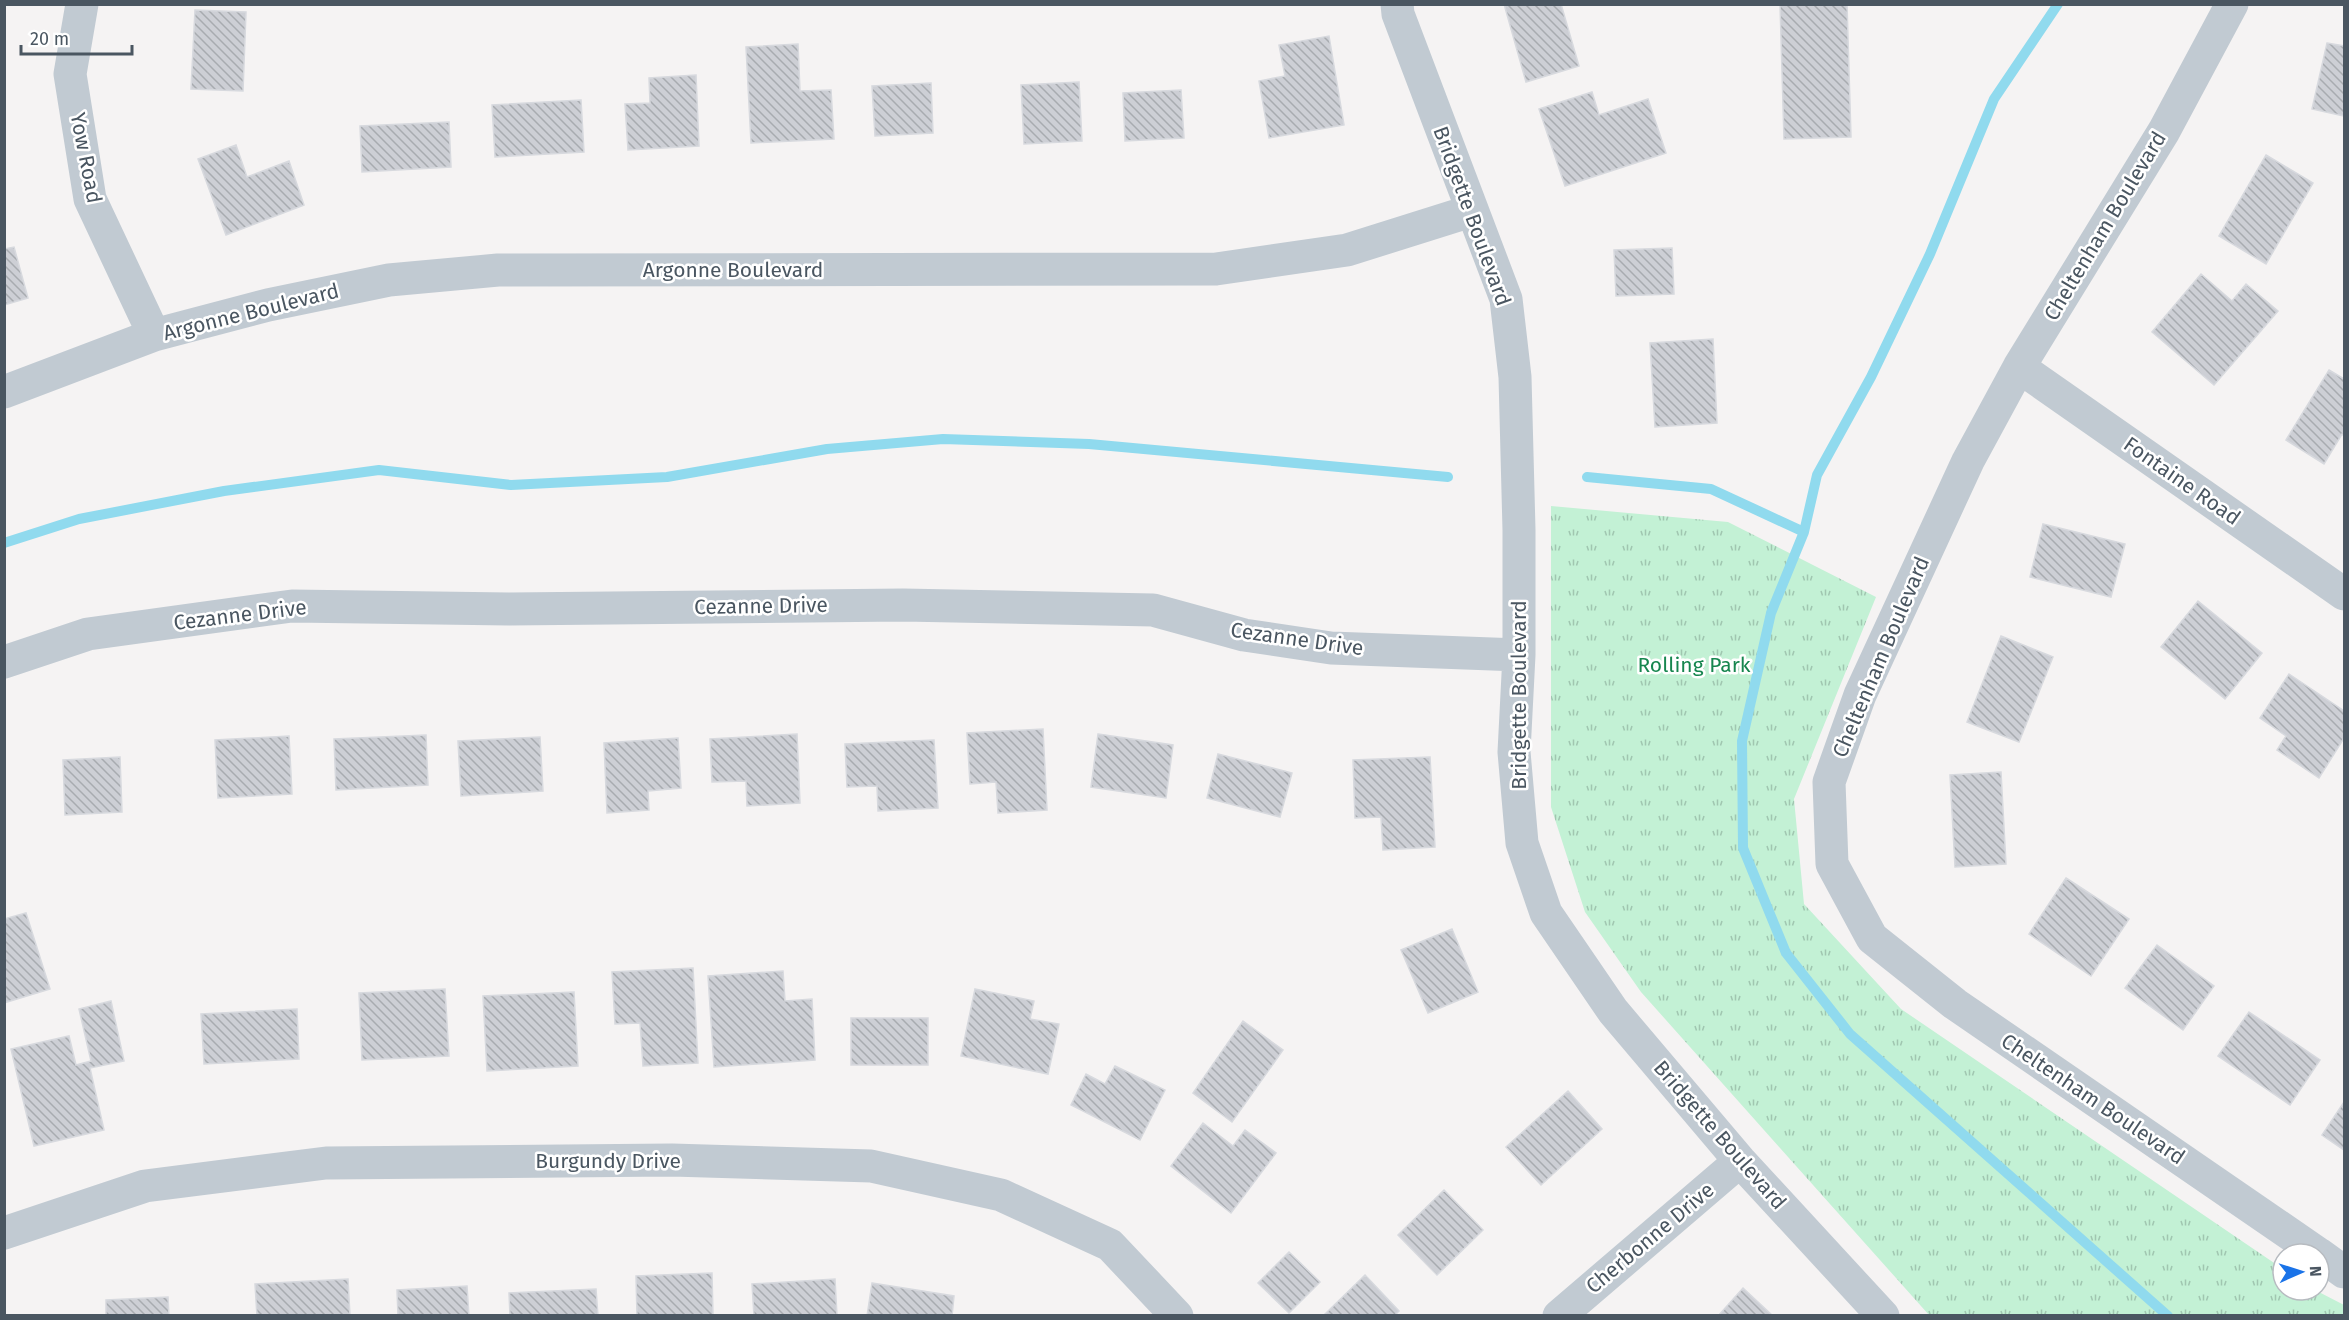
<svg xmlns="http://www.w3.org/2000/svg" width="2349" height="1320" viewBox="0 0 2349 1320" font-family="'Fira Sans',sans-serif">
<defs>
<pattern id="park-tufts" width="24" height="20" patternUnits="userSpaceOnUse" patternTransform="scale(1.5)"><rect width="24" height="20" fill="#c3f1d5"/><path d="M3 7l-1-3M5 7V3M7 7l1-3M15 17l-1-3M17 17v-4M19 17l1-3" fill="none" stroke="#a0c6b0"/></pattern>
<pattern id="building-back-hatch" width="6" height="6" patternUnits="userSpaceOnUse" patternTransform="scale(1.5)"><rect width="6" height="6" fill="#cdcfd5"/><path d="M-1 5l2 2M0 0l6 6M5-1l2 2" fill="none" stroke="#a8abb0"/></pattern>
</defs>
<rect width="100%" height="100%" fill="#f5f3f3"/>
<path fill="url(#park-tufts)" d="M 1551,506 L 1728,522 L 1876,597 L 1794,799 L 1804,904 L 1901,1009 L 2283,1269 L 2283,1290 L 2315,1290 L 2344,1305 L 2344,1315 L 1929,1315 L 1641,992 L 1585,912 L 1551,807 Z"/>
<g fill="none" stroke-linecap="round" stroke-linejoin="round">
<path stroke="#90daee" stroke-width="10" d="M 2058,4 L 1994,99 L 1930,254 L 1871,377 L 1817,475 L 1804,532 L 1771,613 L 1742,741 L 1743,848 L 1786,953 L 1850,1034 L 2168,1316
M 1587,477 L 1711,489 L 1804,532
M 4,543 L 79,519 L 224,491 L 379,470 L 511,485 L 667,477 L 827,449 L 943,439 L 1089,444 L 1448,477"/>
</g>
<path fill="url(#building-back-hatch)" stroke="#d7d9de" stroke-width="1.5" d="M 1504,4 L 1561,4 L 1579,66 L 1526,82 Z
M 1780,4 L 1847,4 L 1851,137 L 1784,139 Z
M 195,10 L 246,12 L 243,91 L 191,89 Z
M 1329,36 L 1344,125 L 1269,138 L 1259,81 L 1285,76 L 1279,45 Z
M 2327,43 L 2344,46 L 2344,116 L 2312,109 Z
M 798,44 L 800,91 L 831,90 L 834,139 L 751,143 L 746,47 Z
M 696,75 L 699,146 L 628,150 L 625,104 L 650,103 L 649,78 Z
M 1079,82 L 1082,141 L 1024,144 L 1021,85 Z
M 931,83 L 933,133 L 875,136 L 872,86 Z
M 1181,90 L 1184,138 L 1125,141 L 1123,93 Z
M 1592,92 L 1599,115 L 1648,99 L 1666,153 L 1565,186 L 1539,109 Z
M 581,100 L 584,152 L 495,157 L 492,105 Z
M 449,122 L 451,167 L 362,172 L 360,126 Z
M 236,145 L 247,177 L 289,161 L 304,205 L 226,235 L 198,159 Z
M 2266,155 L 2313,183 L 2266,264 L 2219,236 Z
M 14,247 L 28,298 L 4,305 L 4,249 Z
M 1672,248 L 1674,294 L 1616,296 L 1614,250 Z
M 2201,274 L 2232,301 L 2246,284 L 2278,311 L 2214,385 L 2152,332 Z
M 1713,339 L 1717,423 L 1655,427 L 1650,343 Z
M 2329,370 L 2344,379 L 2344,436 L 2342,434 L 2324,464 L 2286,440 Z
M 2043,524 L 2125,544 L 2111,597 L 2030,577 Z
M 2198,601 L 2262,653 L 2225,699 L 2161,647 Z
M 2001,636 L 2053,657 L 2019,742 L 1967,722 Z
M 2289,674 L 2344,711 L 2344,738 L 2319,778 L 2277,750 L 2286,736 L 2260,718 Z
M 1043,729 L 1047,810 L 998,813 L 996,782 L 970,784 L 967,733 Z
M 797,734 L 800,803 L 747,806 L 746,781 L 712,782 L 710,739 Z
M 1098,734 L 1173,745 L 1166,798 L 1091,787 Z
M 426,735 L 428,785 L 336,790 L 334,739 Z
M 289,736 L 292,794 L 218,798 L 215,740 Z
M 540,737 L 543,791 L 461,796 L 458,741 Z
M 678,738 L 681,788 L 648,791 L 649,810 L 607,813 L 604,743 Z
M 934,740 L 938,808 L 878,811 L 877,786 L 847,787 L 845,744 Z
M 1218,754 L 1292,773 L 1280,817 L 1207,798 Z
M 120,757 L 122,812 L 65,815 L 63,760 Z
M 1430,757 L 1435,847 L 1383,850 L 1381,817 L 1355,818 L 1353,760 Z
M 2001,772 L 2006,864 L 1955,867 L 1950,775 Z
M 2066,878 L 2129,919 L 2091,976 L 2029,934 Z
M 26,913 L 50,989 L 4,1003 L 4,919 Z
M 1452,929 L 1478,992 L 1428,1013 L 1401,950 Z
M 2157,945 L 2214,986 L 2183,1030 L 2125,988 Z
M 693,968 L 698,1063 L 643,1066 L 640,1023 L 615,1024 L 612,972 Z
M 783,971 L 785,1001 L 812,999 L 815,1060 L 714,1067 L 708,976 Z
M 445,989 L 449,1056 L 362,1060 L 359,993 Z
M 975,989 L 1034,1001 L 1030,1019 L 1059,1024 L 1048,1074 L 961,1056 Z
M 574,992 L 578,1066 L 487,1071 L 483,996 Z
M 111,1001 L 124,1061 L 90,1068 L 104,1130 L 34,1146 L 11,1049 L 69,1036 L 76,1065 L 91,1061 L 79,1009 Z
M 297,1009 L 299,1059 L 204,1064 L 201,1014 Z
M 2249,1012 L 2320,1060 L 2290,1105 L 2218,1056 Z
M 851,1018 L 928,1018 L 928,1065 L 851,1065 Z
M 1243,1021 L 1283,1050 L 1232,1122 L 1193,1093 Z
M 1115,1066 L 1165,1090 L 1140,1140 L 1071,1105 L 1086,1074 L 1105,1084 Z
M 1568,1091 L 1602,1129 L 1541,1185 L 1506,1147 Z
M 2344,1102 L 2344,1150 L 2322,1135 Z
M 1203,1123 L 1233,1146 L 1245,1130 L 1276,1153 L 1231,1213 L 1171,1166 Z
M 1444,1190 L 1483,1230 L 1437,1275 L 1398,1235 Z
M 1289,1252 L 1320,1282 L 1289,1313 L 1258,1283 Z
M 712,1273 L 713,1316 L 637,1316 L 636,1276 Z
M 1365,1275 L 1399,1311 L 1394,1316 L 1323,1316 Z
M 348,1279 L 350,1316 L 257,1316 L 255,1284 Z
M 835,1279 L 837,1316 L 754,1316 L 752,1284 Z
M 872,1283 L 954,1296 L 952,1316 L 867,1316 Z
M 467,1286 L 469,1316 L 398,1316 L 397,1290 Z
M 1743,1288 L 1773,1316 L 1718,1316 Z
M 596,1289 L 598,1316 L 510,1316 L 509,1293 Z
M 168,1297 L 169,1316 L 106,1316 L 106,1300 Z"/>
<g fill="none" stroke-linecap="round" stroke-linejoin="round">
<path stroke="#c1cad2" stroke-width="33" d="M 82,4 L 70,74 L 90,199 L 154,335
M 1397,4 L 1398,14 L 1506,299 L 1515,377 L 1519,530 L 1519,655 L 1514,752 L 1522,843 L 1546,913 L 1613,1011 L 1740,1161 L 1883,1316
M 2232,4 L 2164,131 L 2019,367 L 1968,461 L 1860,695 L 1829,782 L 1832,864 L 1872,938 L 1955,1004 L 2319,1254
M 2019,367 L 2344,594
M 4,392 L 154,335 L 268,305 L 389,280 L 498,270 L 1216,269 L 1347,250 L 1471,211
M 4,662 L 88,634 L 292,606 L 509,609 L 903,605 L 1153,610 L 1244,635 L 1331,648 L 1519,655
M 4,1233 L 145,1186 L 326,1163 L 672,1160 L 871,1166 L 1001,1195 L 1110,1245 L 1177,1316
M 2319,1254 L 2344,1272
M 1559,1316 L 1740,1161"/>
</g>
<g text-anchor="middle" stroke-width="5" stroke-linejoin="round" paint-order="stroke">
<g font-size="21" fill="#4a5661" stroke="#fff">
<text transform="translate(86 158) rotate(79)" y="7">Yow Road</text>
<text transform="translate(1472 216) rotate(70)" y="7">Bridgette Boulevard</text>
<text transform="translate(2105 226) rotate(-59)" y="7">Cheltenham Boulevard</text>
<text x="733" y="277">Argonne Boulevard</text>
<text transform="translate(251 312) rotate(-14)" y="7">Argonne Boulevard</text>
<text transform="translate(2182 481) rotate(35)" y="7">Fontaine Road</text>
<text transform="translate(761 606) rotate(-1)" y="7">Cezanne Drive</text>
<text transform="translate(240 615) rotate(-7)" y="7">Cezanne Drive</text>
<text transform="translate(1297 639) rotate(8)" y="7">Cezanne Drive</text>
<text transform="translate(1881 657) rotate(-67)" y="7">Cheltenham Boulevard</text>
<text transform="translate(1519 695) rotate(-90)" y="7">Bridgette Boulevard</text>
<text transform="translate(2093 1099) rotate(34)" y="7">Cheltenham Boulevard</text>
<text transform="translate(1720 1135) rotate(49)" y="7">Bridgette Boulevard</text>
<text x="608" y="1168">Burgundy Drive</text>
<text transform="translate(1650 1238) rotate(-40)" y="7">Cherbonne Drive</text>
</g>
<g font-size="21" fill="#17864f" stroke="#fff">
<text x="1694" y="672">Rolling Park</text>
</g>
</g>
<rect width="2349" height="1320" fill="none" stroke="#4a5661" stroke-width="12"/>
<g transform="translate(2301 1272) rotate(87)"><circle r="28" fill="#ffffff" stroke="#b7bbc0" stroke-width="1.5"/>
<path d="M0-4.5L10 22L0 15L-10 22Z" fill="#1a73e8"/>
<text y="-9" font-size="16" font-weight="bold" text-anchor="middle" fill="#4a5661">N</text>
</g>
<path d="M21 45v9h111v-9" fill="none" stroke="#4a5661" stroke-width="3"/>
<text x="30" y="45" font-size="18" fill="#4a5661" stroke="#ffffff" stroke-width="4.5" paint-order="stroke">20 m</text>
</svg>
